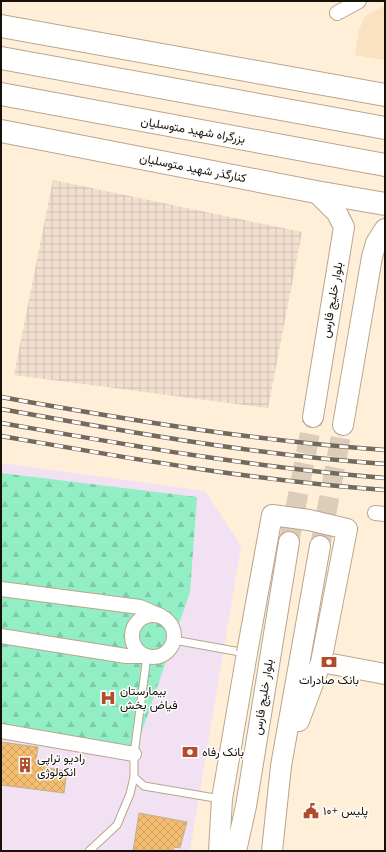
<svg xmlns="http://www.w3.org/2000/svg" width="386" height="852" viewBox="0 0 386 852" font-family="'Noto Serif',Vazirmatn,serif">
<defs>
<pattern id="industrial-grid" width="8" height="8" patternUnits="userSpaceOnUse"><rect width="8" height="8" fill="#f2dfcf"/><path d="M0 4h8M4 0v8" fill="none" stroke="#cfbeb0"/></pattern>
<pattern id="forest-firs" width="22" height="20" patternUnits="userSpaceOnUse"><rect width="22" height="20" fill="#92eec4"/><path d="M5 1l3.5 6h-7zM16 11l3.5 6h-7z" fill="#7dcba7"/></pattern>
<pattern id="building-cross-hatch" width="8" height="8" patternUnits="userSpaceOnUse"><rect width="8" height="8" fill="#f3be71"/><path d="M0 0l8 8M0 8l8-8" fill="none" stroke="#d0a260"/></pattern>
</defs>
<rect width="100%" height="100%" fill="#ffeed8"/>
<path fill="#fae1bf" d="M 385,6 L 385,60 L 355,55 L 359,30 L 365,16 Z"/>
<path fill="url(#industrial-grid)" d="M 53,180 L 302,232 L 268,408 L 14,375 Z"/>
<path fill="#f1e1f3" d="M 1,463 L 205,491 L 241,546 L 190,851 L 1,851 Z"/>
<path fill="url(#forest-firs)" d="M 1,473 L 197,497 L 190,592 L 134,754 L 1,731 Z"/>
<path fill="url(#building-cross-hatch)" stroke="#c2af95" d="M 1,742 L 38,747 L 36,760 L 49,761 L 48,768 L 67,771 L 64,793 L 1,785 Z
M 139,813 L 187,822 L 180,848 L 174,847 L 173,851 L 133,851 Z"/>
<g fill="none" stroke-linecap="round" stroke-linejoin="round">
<path stroke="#dccdb9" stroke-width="20" stroke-dasharray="20 10" stroke-linecap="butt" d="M 289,542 L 313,417
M 320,546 L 343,425"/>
<defs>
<path id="lane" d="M 174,640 L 246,653
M 134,777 L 144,786 L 221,799
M 89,851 L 117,825 L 130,794 L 134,777 L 134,754 L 147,656"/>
<path id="street" d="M 337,13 L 359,1
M 375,513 L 385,514
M 1,589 L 140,607 L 161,616
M132 636a21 21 0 1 1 42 0a21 21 0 1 1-42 0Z
M 1,636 L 126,656 L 147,656
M 1,731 L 134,754"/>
<path id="secondary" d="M 313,417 L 344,227 L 337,213 L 316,192
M 343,425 L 372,257 L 376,243 L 385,229
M 299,721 L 321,662 L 385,674
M 219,851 L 222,799 L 247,653
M 236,851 L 246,806 L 289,542
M 272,851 L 281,766 L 320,546"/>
<path id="primary" d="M 1,26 L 385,95
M 1,131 L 316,192 L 385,204"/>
<path id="highway" d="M 1,58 L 385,128
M 1,94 L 385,165"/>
</defs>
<use href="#lane" stroke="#b9a68c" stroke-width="9"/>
<use href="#street" stroke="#b9a68c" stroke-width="16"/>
<use href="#secondary" stroke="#b9a68c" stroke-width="22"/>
<use href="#primary" stroke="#b9a68c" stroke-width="24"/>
<use href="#highway" stroke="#b9a68c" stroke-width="24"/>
<use href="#lane" stroke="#fff" stroke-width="7"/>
<use href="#street" stroke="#fff" stroke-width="14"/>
<use href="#secondary" stroke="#fff" stroke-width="20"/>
<use href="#primary" stroke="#fff" stroke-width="22"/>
<use href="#highway" stroke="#fff" stroke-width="22"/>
<defs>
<path id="rail" d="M 1,397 C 128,420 256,441 385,450
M 1,409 C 128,432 256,455 385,464
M 1,423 C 129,445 256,468 385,478
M 1,436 C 128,458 256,481 385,490"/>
</defs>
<use href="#rail" stroke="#74695b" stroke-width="4.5"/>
<use href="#rail" stroke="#fefefe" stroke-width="3" stroke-dasharray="9" stroke-linecap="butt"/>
<defs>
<path id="secondary-bridge" d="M 247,653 L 272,515 L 309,520 L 347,529 L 321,662"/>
</defs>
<use href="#secondary-bridge" stroke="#b9a68c" stroke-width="22" stroke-linecap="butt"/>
<use href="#secondary-bridge" stroke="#fff" stroke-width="20"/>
</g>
<defs>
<symbol id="bank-bare" viewBox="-9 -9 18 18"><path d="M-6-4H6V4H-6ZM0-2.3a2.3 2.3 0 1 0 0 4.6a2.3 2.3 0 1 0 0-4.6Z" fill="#b34b28" stroke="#fefefe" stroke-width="2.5" paint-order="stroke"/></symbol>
<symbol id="hospital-bare" viewBox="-9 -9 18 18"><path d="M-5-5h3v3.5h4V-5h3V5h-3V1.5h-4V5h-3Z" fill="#b34b28" stroke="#fefefe" stroke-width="2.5" paint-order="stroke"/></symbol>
<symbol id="building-bare" viewBox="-9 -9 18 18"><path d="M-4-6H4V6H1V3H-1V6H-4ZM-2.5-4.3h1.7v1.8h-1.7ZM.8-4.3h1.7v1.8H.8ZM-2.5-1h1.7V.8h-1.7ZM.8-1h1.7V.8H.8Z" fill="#b34b28" stroke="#fefefe" stroke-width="2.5" paint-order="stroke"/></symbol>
<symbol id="civic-bare" viewBox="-9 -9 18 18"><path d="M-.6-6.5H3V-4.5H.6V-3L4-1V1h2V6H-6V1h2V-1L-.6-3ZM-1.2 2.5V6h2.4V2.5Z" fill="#b34b28" stroke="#fefefe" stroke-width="2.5" paint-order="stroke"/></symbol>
</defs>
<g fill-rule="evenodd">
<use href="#bank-bare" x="318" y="651" width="22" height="22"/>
<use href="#hospital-bare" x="97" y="687" width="22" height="22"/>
<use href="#bank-bare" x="179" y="741" width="22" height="22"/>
<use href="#building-bare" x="14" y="754" width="22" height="22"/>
<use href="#civic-bare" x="300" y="800" width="22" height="22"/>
</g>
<g text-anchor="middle" stroke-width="3" stroke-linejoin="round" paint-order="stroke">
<g font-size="12" fill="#181108" stroke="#fefefe">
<text transform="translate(193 130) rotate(10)" y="4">بزرگراه شهید متوسلیان</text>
<text transform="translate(193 168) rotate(11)" y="4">کنارگذر شهید متوسلیان</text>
<text transform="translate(332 300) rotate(-80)" y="4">بلوار خلیج فارس</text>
<text transform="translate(263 697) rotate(-81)" y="4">بلوار خلیج فارس</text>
</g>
<g font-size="12" fill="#181108" stroke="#fefefe" text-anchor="start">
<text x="329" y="684" text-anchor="middle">بانک صادرات</text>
<text x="120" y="695">بیمارستان<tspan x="120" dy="14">فیاض بخش</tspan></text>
<text x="202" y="756">بانک رفاه</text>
<text x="37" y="762">رادیو تراپی<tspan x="37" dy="14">انکولوژی</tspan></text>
<text x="323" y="815">پلیس +۱۰</text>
</g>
</g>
<rect width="386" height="852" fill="none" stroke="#181108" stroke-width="4"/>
</svg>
